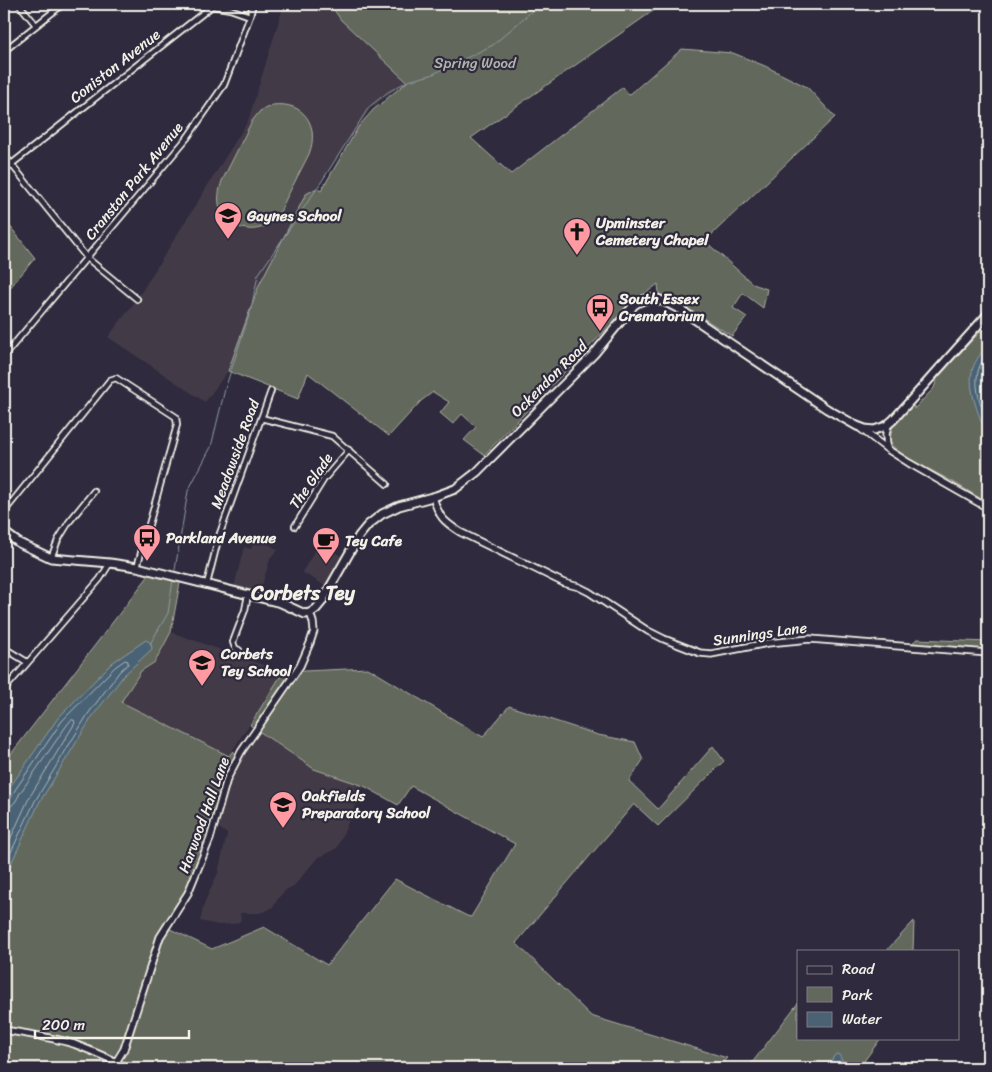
<svg xmlns="http://www.w3.org/2000/svg" width="992" height="1072" viewBox="0 0 992 1072" font-family="Sriracha,sans-serif">
<rect width="100%" height="100%" fill="#2f2a3d"/>
<filter id="ink" filterUnits="userSpaceOnUse"><feTurbulence type="fractalNoise" baseFrequency=".02" numOctaves="2"/><feDisplacementMap in="SourceGraphic" scale="10" xChannelSelector="R" yChannelSelector="G"/><feConvolveMatrix kernelMatrix="1 2 1 2 8 2 1 2 1" color-interpolation-filters="sRGB"/></filter>
<g filter="url(#ink)">
<path fill="#423a47" d="M 284,4 L 330,4 L 341,20 L 408,81 L 371,108 L 315,191 L 259,285 L 228,371 L 205,402 L 108,337 L 137,299 L 248,121 Z
M 254,540 L 270,545 L 278,550 L 270,559 L 259,595 L 234,587 L 244,547 L 251,549 Z
M 319,544 L 345,558 L 327,587 L 302,572 Z
M 171,632 L 283,672 L 229,756 L 121,702 L 141,671 L 155,662 Z
M 256,729 L 314,769 L 364,786 L 337,848 L 320,857 L 319,856 L 292,888 L 287,889 L 279,897 L 273,907 L 266,911 L 259,913 L 240,913 L 241,920 L 239,922 L 233,924 L 219,925 L 200,921 L 205,901 L 218,873 L 227,834 L 214,824 L 227,779 Z"/>
<path fill="#62695c" stroke="#abada2" d="M 330,4 L 663,4 L 471,138 L 511,174 L 623,87 L 629,95 L 682,49 L 733,53 L 765,66 L 807,87 L 835,117 L 705,241 L 753,284 L 767,289 L 763,308 L 743,293 L 733,308 L 747,317 L 732,336 L 688,309 L 670,301 L 659,294 L 658,284 L 631,304 L 484,455 L 464,440 L 476,427 L 462,414 L 453,424 L 440,413 L 449,402 L 433,392 L 421,401 L 389,436 L 308,373 L 298,399 L 228,371 L 259,285 L 306,194 L 317,188 L 321,191 L 359,126 L 373,110 L 407,82 L 341,20 Z
M 273,105 C 304,101 320,126 309,154 C 301,169 294,184 286,199 C 282,207 279,217 272,222 C 255,236 227,229 220,208 C 217,199 219,190 222,181 L 252,121 L 260,111 Z
M 5,220 L 35,258 L 4,295 L 4,221 Z
M 988,328 L 988,503 L 955,483 L 906,457 L 892,446 L 890,439 L 893,425 L 908,409 L 914,406 L 914,409 L 934,388 L 938,376 L 981,331 L 985,332 Z
M 153,570 L 181,577 L 171,632 L 155,662 L 141,671 L 121,702 L 229,756 L 233,751 L 239,756 L 219,805 L 188,893 L 166,927 L 212,949 L 264,927 L 327,965 L 395,879 L 467,916 L 471,917 L 515,844 L 411,786 L 398,805 L 364,786 L 314,769 L 250,725 L 283,672 L 368,668 L 483,737 L 509,706 L 598,735 L 635,742 L 643,760 L 629,781 L 658,809 L 713,746 L 724,761 L 658,826 L 634,804 L 516,943 L 591,1016 L 727,1058 L 717,1068 L 137,1068 L 106,1053 L 73,1039 L 4,1026 L 4,763 Z
M 917,639 L 988,642 L 988,656 L 904,650 Z
M 914,921 L 913,951 L 886,951 Z
M 798,1003 L 798,1038 L 881,1038 L 859,1068 L 748,1068 Z
M 4,1031 C 29,1036 92,1043 108,1062 L 105,1068 L 4,1068 Z"/>
<path fill="#4a6274" stroke="#8e9ba2" d="M 988,345 L 988,439 C 981,419 966,389 973,368 C 976,359 982,352 988,345 Z
M 146,640 L 151,643 L 152,649 L 124,675 L 92,717 L 39,803 L 4,879 L 4,801 L 10,787 L 58,718 L 112,663 Z
M 837,1054 L 839,1055 L 846,1068 L 828,1068 L 834,1056 Z"/>
<g fill="none" stroke-linecap="round" stroke-linejoin="round">
<path stroke="#b0b8ba" stroke-width="1" d="M 988,353 C 968,375 979,400 988,425
M 4,802 C 11,802 12,795 15,790 L 62,721 L 115,667 L 125,660 L 128,661 L 128,664 L 120,671 L 88,714 L 35,801 L 4,867
M 4,808 C 14,807 16,801 20,793 L 67,725 L 71,720 L 74,720 L 75,723 L 29,798 L 4,853"/>
<path stroke="#8e9ba2" stroke-width="1" d="M 175,570 L 188,491 L 211,447 L 225,389 L 251,309 L 258,275 L 322,181 L 369,107 L 388,92 L 408,81 L 431,75 L 493,45 L 540,4
M 150,644 L 168,613 L 173,580"/>
<defs>
<path id="minor" d="M 19,4 L 36,25
M 4,51 L 63,4
M 4,155 L 87,258 L 137,299
M 4,170 L 212,6 L 230,9 L 250,16
M 4,356 L 187,138 L 224,85 L 250,16 L 253,4
M 261,418 L 332,436 L 387,484
M 4,512 L 110,380 L 116,378 L 176,417 L 177,425 L 137,567
M 295,526 L 324,479 L 349,450
M 51,558 L 58,540 L 69,522 L 94,491
M 207,584 L 219,536 L 271,391
M 4,648 L 27,662
M 239,650 L 235,648 L 233,642 L 245,610 L 248,595
M 4,690 L 100,579 L 110,563"/>
<path id="tertiary" d="M 861,429 L 887,449 L 909,463 L 988,508
M 887,449 L 886,434 L 888,424
M 433,497 C 439,517 443,521 460,532 L 564,583 L 579,587 L 589,592 L 648,631 L 664,639 L 700,653 L 711,654 L 768,643 L 810,639 L 988,653
M 4,1030 C 27,1034 51,1037 74,1044 C 92,1051 111,1059 128,1068
M 116,1062 L 124,1049 L 160,937 L 188,893 L 210,839 L 227,779 L 241,752 L 300,666 L 310,643 L 314,631 L 313,622 L 310,613"/>
<path id="secondary" d="M 4,532 L 19,543 L 51,558 L 110,563 L 137,567 L 281,603 L 305,614 L 310,613 L 316,609 L 321,603 L 359,536 L 368,525 L 382,514 L 399,506 L 436,496 L 455,489 L 477,472 L 594,354 L 634,305 C 653,292 663,301 681,310 L 827,409 L 857,426 L 865,429 L 874,430 L 886,426 L 893,420 L 988,314"/>
</defs>
<use href="#minor" stroke="#f4f1e8" stroke-width="8"/>
<use href="#tertiary" stroke="#f4f1e8" stroke-width="9"/>
<use href="#secondary" stroke="#f4f1e8" stroke-width="11"/>
<use href="#minor" stroke="#2f2a3d" stroke-width="4.5"/>
<use href="#tertiary" stroke="#2f2a3d" stroke-width="5.5"/>
<use href="#secondary" stroke="#2f2a3d" stroke-width="7"/>
</g>
</g>
<defs>
<symbol id="school-pin" viewBox="-11 -11 22 30"><path d="M0 17L-7.5 6A9.5 9.5 0 1 1 7.5 6Z" fill="#ff9aa2" stroke="#2f2a3d"/><path d="M0-5L7-2L0 1L-7-2ZM-4 1L0 2.5L4 1V4Q0 6-4 4Z" fill="#111"/></symbol>
<symbol id="church-pin" viewBox="-11 -11 22 30"><path d="M0 17L-7.5 6A9.5 9.5 0 1 1 7.5 6Z" fill="#ff9aa2" stroke="#2f2a3d"/><path d="M-1.2-6h2.4v3.5h3.3v2.4h-3.3V6h-2.4V-.1h-3.3v-2.4h3.3Z" fill="#111"/></symbol>
<symbol id="bus-pin" viewBox="-11 -11 22 30"><path d="M0 17L-7.5 6A9.5 9.5 0 1 1 7.5 6Z" fill="#ff9aa2" stroke="#2f2a3d"/><path d="M-5-6H5V4H4V6H2V4H-2V6H-4V4H-5ZM-3.5-4V0h7V-4ZM-3.5 1.2v1.5H-2V1.2ZM2 1.2v1.5H3.5V1.2Z" fill="#111"/></symbol>
<symbol id="cafe-pin" viewBox="-11 -11 22 30"><path d="M0 17L-7.5 6A9.5 9.5 0 1 1 7.5 6Z" fill="#ff9aa2" stroke="#2f2a3d"/><path d="M-5.5-4.5H6V0H3Q3 3.5 0 3.5H-2.5Q-5.5 3.5-5.5 0ZM3-3.2v2h1.7v-2ZM-6 4.5H4V6H-6Z" fill="#111"/></symbol>
</defs>
<g fill-rule="evenodd">
<use href="#school-pin" x="212" y="200" width="32" height="43"/>
<use href="#church-pin" x="561" y="216" width="32" height="43"/>
<use href="#bus-pin" x="584" y="292" width="32" height="43"/>
<use href="#bus-pin" x="131" y="522" width="32" height="43"/>
<use href="#cafe-pin" x="310" y="525" width="32" height="43"/>
<use href="#school-pin" x="186" y="647" width="32" height="43"/>
<use href="#school-pin" x="267" y="789" width="32" height="43"/>
</g>
<g text-anchor="middle" stroke-width="4.5" stroke-linejoin="round" paint-order="stroke">
<g font-size="15" fill="#b2b4a9" stroke="#2f2a3d">
<text x="475" y="68">Spring Wood</text>
</g>
<g font-size="15" fill="#f4f1e8" stroke="#2f2a3d">
<text transform="translate(115 66) rotate(-38)" y="5">Coniston Avenue</text>
<text transform="translate(134 181) rotate(-51)" y="5">Cranston Park Avenue</text>
<text transform="translate(549 379) rotate(-45)" y="5">Ockendon Road</text>
<text transform="translate(235 454) rotate(-70)" y="5">Meadowside Road</text>
<text transform="translate(311 481) rotate(-55)" y="5">The Glade</text>
<text transform="translate(760 634) rotate(-8)" y="5">Sunnings Lane</text>
<text transform="translate(204 815) rotate(-70)" y="5">Harwood Hall Lane</text>
</g>
<g font-size="15" font-weight="bold" fill="#f4f1e8" stroke="#2f2a3d" text-anchor="start">
<text x="247" y="221">Gaynes School</text>
<text x="596" y="228">Upminster<tspan x="596" dy="17">Cemetery Chapel</tspan></text>
<text x="619" y="304">South Essex<tspan x="619" dy="17">Crematorium</tspan></text>
<text x="166" y="543">Parkland Avenue</text>
<text x="345" y="546">Tey Cafe</text>
<text x="221" y="659">Corbets<tspan x="221" dy="17">Tey School</tspan></text>
<text x="302" y="801">Oakfields<tspan x="302" dy="17">Preparatory School</tspan></text>
</g>
<g font-size="20" font-weight="bold" fill="#f4f1e8" stroke="#2f2a3d">
<text x="303" y="600">Corbets Tey</text>
</g>
</g>
<rect width="992" height="1072" fill="none" stroke="#2f2a3d" stroke-width="20"/>
<rect x="10" y="10" width="972" height="1052" fill="none" stroke="#f4f1e8" stroke-width="2" filter="url(#ink)"/>
<rect x="797" y="950" width="162" height="90" fill="#2f2a3d" stroke="#7e7a81"/>
<rect x="807" y="966" width="25" height="8" fill="#2f2a3d" stroke="#7e7a81"/>
<text x="842" y="974" font-size="15" fill="#f4f1e8">Road</text>
<rect x="807" y="987" width="25" height="15" fill="#62695c" stroke="#7e7a81"/>
<text x="842" y="1000" font-size="15" fill="#f4f1e8">Park</text>
<rect x="807" y="1012" width="25" height="15" fill="#4a6274" stroke="#7e7a81"/>
<text x="842" y="1024" font-size="15" fill="#f4f1e8">Water</text>
<path d="M35 1030v8h154v-8" fill="none" stroke="#f4f1e8" stroke-width="2.5"/>
<text x="42" y="1030" font-size="15" fill="#f4f1e8" stroke="#2f2a3d" stroke-width="4" paint-order="stroke">200 m</text>
</svg>
